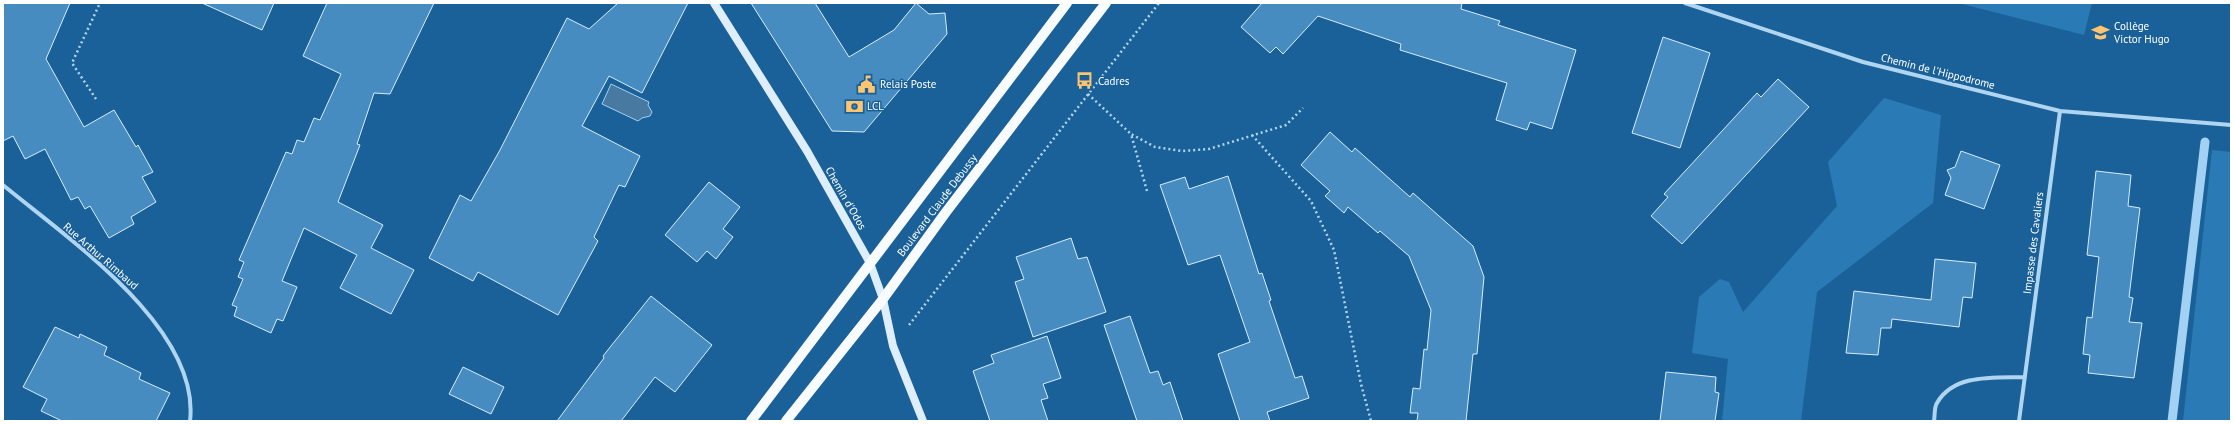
<svg xmlns="http://www.w3.org/2000/svg" width="2234" height="424" viewBox="0 0 2234 424" font-family="'PT Sans',sans-serif">
<rect width="100%" height="100%" fill="#1a6199"/>
<path fill="#2a7ab5" d="M 1958,3 L 2092,3 L 2084,35 Z
M 1884,98 L 1941,115 L 1933,203 L 1817,292 L 1801,421 L 1722,421 L 1728,359 L 1692,353 L 1699,297 L 1720,279 L 1729,282 L 1743,312 L 1837,206 L 1828,162 Z
M 2212,150 L 2231,152 L 2231,421 L 2183,421 Z"/>
<path fill="#4879a0" stroke="#a2d1f3" d="M 611,84 L 649,102 L 648,105 L 652,112 L 650,116 L 642,118 L 638,121 L 602,104 Z"/>
<g fill="none" stroke-linecap="round" stroke-linejoin="round">
<path stroke="#a2d1f3" stroke-width="9" d="M 2172,421 L 2205,142"/>
</g>
<path fill="#478cc1" stroke="#d7ecfc" d="M 3,3 L 70,3 L 46,59 L 84,127 L 114,110 L 136,147 L 138,145 L 153,172 L 142,177 L 156,202 L 131,217 L 134,224 L 109,238 L 90,206 L 85,209 L 78,197 L 71,200 L 45,149 L 25,159 L 13,136 L 3,141 Z
M 202,3 L 274,3 L 262,30 Z
M 327,3 L 434,3 L 390,94 L 374,93 L 357,144 L 360,145 L 338,202 L 383,225 L 371,248 L 414,270 L 391,314 L 340,288 L 357,255 L 304,228 L 282,281 L 297,287 L 283,321 L 277,319 L 271,333 L 234,316 L 237,307 L 232,305 L 243,279 L 238,277 L 244,262 L 239,260 L 286,152 L 292,154 L 297,140 L 304,142 L 314,118 L 320,120 L 341,74 L 303,56 Z
M 618,3 L 688,3 L 642,93 L 609,76 L 582,126 L 640,156 L 625,187 L 619,185 L 594,237 L 598,241 L 558,315 L 478,272 L 473,281 L 429,258 L 460,195 L 471,201 L 500,150 L 567,18 L 589,29 Z
M 751,3 L 815,3 L 849,57 L 894,30 L 916,3 L 929,14 L 945,13 L 947,34 L 864,132 L 832,131 Z
M 1262,3 L 1462,3 L 1461,9 L 1500,21 L 1498,25 L 1576,50 L 1552,129 L 1530,122 L 1527,130 L 1496,120 L 1507,83 L 1400,50 L 1401,44 L 1318,16 L 1283,54 L 1276,47 L 1270,53 L 1241,27 Z
M 1663,37 L 1710,53 L 1680,148 L 1632,133 Z
M 1778,79 L 1809,107 L 1682,244 L 1651,216 L 1668,197 L 1664,194 L 1757,93 L 1761,97 Z
M 1330,132 L 1352,152 L 1355,148 L 1410,197 L 1413,193 L 1473,246 L 1484,277 L 1477,354 L 1473,354 L 1466,421 L 1417,421 L 1418,413 L 1410,413 L 1413,388 L 1420,389 L 1424,349 L 1427,350 L 1431,310 L 1409,256 L 1380,231 L 1378,233 L 1348,207 L 1344,213 L 1325,196 L 1330,191 L 1301,165 Z
M 1961,151 L 2000,165 L 1984,209 L 1945,195 L 1951,178 L 1947,170 L 1955,167 Z
M 2096,171 L 2131,175 L 2128,206 L 2140,208 L 2129,297 L 2133,298 L 2129,322 L 2142,323 L 2134,378 L 2088,373 L 2090,355 L 2083,354 L 2087,317 L 2092,318 L 2099,257 L 2087,255 Z
M 1228,176 L 1259,274 L 1262,273 L 1271,300 L 1269,301 L 1295,378 L 1302,376 L 1309,398 L 1267,412 L 1270,421 L 1240,421 L 1218,354 L 1250,342 L 1220,255 L 1188,265 L 1160,185 L 1185,177 L 1189,189 Z
M 709,182 L 740,207 L 723,229 L 733,237 L 716,259 L 707,251 L 697,262 L 665,235 Z
M 1071,238 L 1078,259 L 1087,257 L 1106,312 L 1033,337 L 1015,282 L 1024,279 L 1016,257 Z
M 1935,259 L 1976,263 L 1972,298 L 1963,297 L 1959,327 L 1892,319 L 1891,328 L 1881,328 L 1878,355 L 1846,353 L 1854,291 L 1931,300 Z
M 651,296 L 712,345 L 675,392 L 655,377 L 621,421 L 557,421 L 604,358 L 603,356 Z
M 1130,316 L 1150,373 L 1158,371 L 1163,385 L 1170,382 L 1183,421 L 1137,421 L 1104,325 Z
M 55,327 L 79,338 L 80,334 L 107,347 L 104,355 L 141,373 L 139,379 L 170,393 L 156,421 L 62,421 L 41,411 L 47,399 L 23,387 Z
M 1047,336 L 1061,378 L 1043,384 L 1048,398 L 1041,400 L 1048,421 L 990,421 L 973,371 L 994,363 L 991,355 Z
M 463,367 L 504,387 L 491,414 L 449,394 Z
M 1666,372 L 1716,377 L 1715,392 L 1719,393 L 1715,421 L 1660,421 Z"/>
<g fill="none" stroke-linecap="round" stroke-linejoin="round">
<path stroke="#afd5f1" stroke-width="2.5" stroke-dasharray="2 3" stroke-linecap="butt" d="M 1088,94 L 1131,134
M 96,99 L 72,63 L 100,3
M 1252,135 L 1311,201 L 1334,250 L 1361,384 L 1371,421
M 1147,191 L 1131,134 L 1155,147 L 1182,151 L 1209,149 L 1286,125 L 1303,108
M 909,325 L 1159,3"/>
<path stroke="#afd5f1" stroke-width="4" d="M 1685,3 L 1863,62 L 2060,111 L 2231,125
M 3,185 C 67,238 201,328 190,421
M 1934,421 C 1935,416 1934,407 1937,403 C 1954,373 1996,378 2025,377
M 2019,421 L 2060,111"/>
<path stroke="#deeefc" stroke-width="8" d="M 714,3 L 807,151 L 870,263 L 883,299 L 893,346 L 923,421"/>
<path stroke="#f9fcff" stroke-width="10" d="M 751,421 L 1067,3
M 786,421 L 883,299 L 946,212 L 1106,3"/>
</g>
<defs>
<symbol id="school-bare" viewBox="-9 -9 18 18"><path d="M0-5L7-2L0 1L-7-2ZM-4 1L0 2.5L4 1V4Q0 6-4 4Z" fill="#ffc46f" stroke="#1a6199" stroke-width="2.5" paint-order="stroke"/></symbol>
<symbol id="bus-bare" viewBox="-9 -9 18 18"><path d="M-5-6H5V4H4V6H2V4H-2V6H-4V4H-5ZM-3.5-4V0h7V-4ZM-3.5 1.2v1.5H-2V1.2ZM2 1.2v1.5H3.5V1.2Z" fill="#ffc46f" stroke="#1a6199" stroke-width="2.5" paint-order="stroke"/></symbol>
<symbol id="civic-bare" viewBox="-9 -9 18 18"><path d="M-.6-6.5H3V-4.5H.6V-3L4-1V1h2V6H-6V1h2V-1L-.6-3ZM-1.2 2.5V6h2.4V2.5Z" fill="#ffc46f" stroke="#1a6199" stroke-width="2.5" paint-order="stroke"/></symbol>
<symbol id="bank-bare" viewBox="-9 -9 18 18"><path d="M-6-4H6V4H-6ZM0-2.3a2.3 2.3 0 1 0 0 4.6a2.3 2.3 0 1 0 0-4.6Z" fill="#ffc46f" stroke="#1a6199" stroke-width="2.5" paint-order="stroke"/></symbol>
</defs>
<g fill-rule="evenodd">
<use href="#school-bare" x="2088" y="20" width="25" height="25"/>
<use href="#bus-bare" x="1072" y="68" width="25" height="25"/>
<use href="#civic-bare" x="854" y="72" width="25" height="25"/>
<use href="#bank-bare" x="842" y="94" width="25" height="25"/>
</g>
<g text-anchor="middle" stroke-width="3" stroke-linejoin="round" paint-order="stroke">
<g font-size="11" fill="#fff" stroke="#1a6199" text-anchor="start">
<text x="2114" y="30">Collège<tspan x="2114" dy="13">Victor Hugo</tspan></text>
<text x="1098" y="85">Cadres</text>
<text x="880" y="88">Relais Poste</text>
<text x="867" y="110">LCL</text>
</g>
<g font-size="11" fill="#fff" stroke="#1a6199">
<text transform="translate(1938 71) rotate(14)" y="4">Chemin de l'Hippodrome</text>
<text transform="translate(846 198) rotate(60)" y="4">Chemin d'Odos</text>
<text transform="translate(937 205) rotate(-53)" y="4">Boulevard Claude Debussy</text>
<text transform="translate(2033 243) rotate(-83)" y="4">Impasse des Cavaliers</text>
<text transform="translate(101 256) rotate(41)" y="4">Rue Arthur Rimbaud</text>
</g>
</g>
<rect width="2234" height="424" fill="none" stroke="#ffffff" stroke-width="8"/>
</svg>
